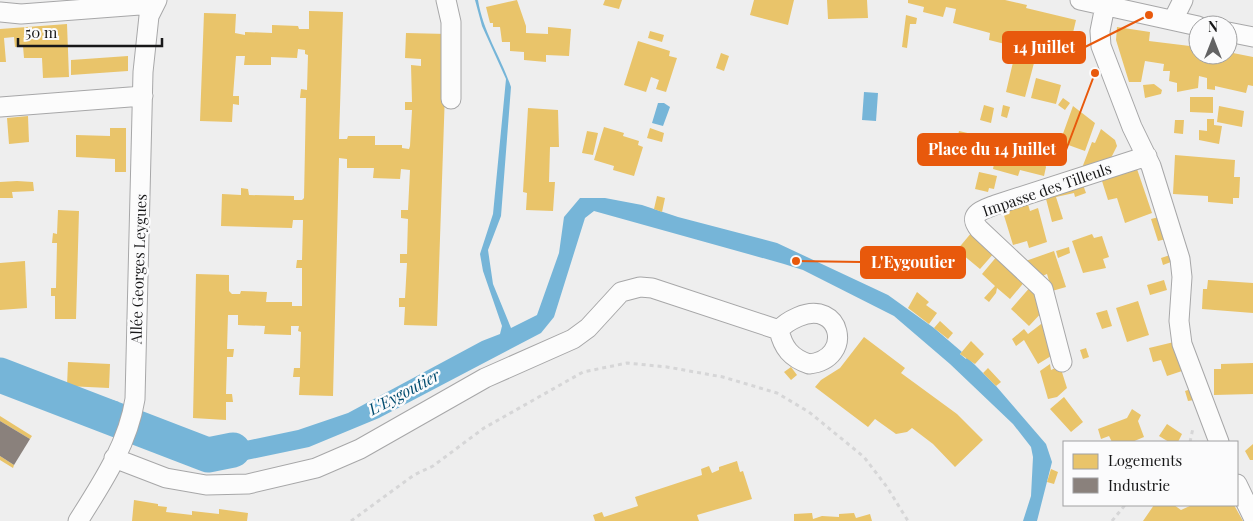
<svg xmlns="http://www.w3.org/2000/svg" width="1253" height="521" viewBox="0 0 1253 521" font-family="'Playfair Display',serif">
<rect width="100%" height="100%" fill="#eee"/>
<path fill="#76b5d8" d="M 475,0 L 478,0 C 483,32 501,57 511,87 L 501,216 L 488,250 L 493,284 L 511,328 L 537,315 L 559,253 L 564,217 L 580,198 L 605,198 L 642,205 L 678,217 L 777,243 L 888,295 L 934,328 L 962,352 L 960,354 L 966,359 L 967,357 L 996,386 L 1046,444 L 1052,462 L 1037,521 L 1023,521 L 1031,496 L 1033,457 L 1031,447 L 1013,424 L 950,364 L 894,316 L 803,270 L 784,264 L 594,211 L 585,218 L 554,317 L 541,333 L 379,418 L 309,447 L 222,465 L 157,443 L 158,426 L 169,440 L 176,444 L 208,449 L 298,430 L 348,413 L 482,341 L 500,334 L 502,326 L 483,271 L 480,254 L 493,214 L 506,79 L 482,26 Z
M 864,92 L 878,93 L 876,121 L 862,120 Z
M 658,103 L 664,103 L 670,107 L 663,126 L 652,123 Z
M 0,363 L 21,373 L 119,402 L 114,423 L 0,387 Z"/>
<path fill="#e9c46a" d="M 517,0 L 526,26 L 526,33 L 548,34 L 548,27 L 571,29 L 569,56 L 546,55 L 546,62 L 524,60 L 524,52 L 510,51 L 510,42 L 502,42 L 500,27 L 493,27 L 493,23 L 490,23 L 486,7 Z
M 605,0 L 622,0 L 619,9 L 603,5 Z
M 754,0 L 794,0 L 788,25 L 750,15 Z
M 827,0 L 867,0 L 868,18 L 828,19 Z
M 908,0 L 1005,0 L 1027,5 L 1026,8 L 1076,20 L 1067,58 L 1037,52 L 1038,48 L 1018,43 L 1017,47 L 989,40 L 990,33 L 953,23 L 956,9 L 946,7 L 943,17 L 923,12 L 924,7 L 908,3 Z
M 309,11 L 343,12 L 339,139 L 347,139 L 348,136 L 375,136 L 375,145 L 402,145 L 402,148 L 409,149 L 410,146 L 412,110 L 405,110 L 405,102 L 412,102 L 411,65 L 421,66 L 421,59 L 405,58 L 406,33 L 447,34 L 437,326 L 404,325 L 405,307 L 399,307 L 399,298 L 405,298 L 407,263 L 400,263 L 400,254 L 407,254 L 408,219 L 401,218 L 401,210 L 408,210 L 410,170 L 401,169 L 400,179 L 373,178 L 374,168 L 347,168 L 347,159 L 339,158 L 333,396 L 299,395 L 300,377 L 293,377 L 294,368 L 300,368 L 301,332 L 298,331 L 299,326 L 291,326 L 291,335 L 264,334 L 265,326 L 238,325 L 238,315 L 228,315 L 227,349 L 234,349 L 233,357 L 227,357 L 226,394 L 232,394 L 233,402 L 226,402 L 226,420 L 193,418 L 196,274 L 229,275 L 229,291 L 232,294 L 240,294 L 241,291 L 267,292 L 266,302 L 292,302 L 292,306 L 302,306 L 302,268 L 296,268 L 297,260 L 302,260 L 303,220 L 293,220 L 292,228 L 221,226 L 222,194 L 241,195 L 241,188 L 248,189 L 249,195 L 294,196 L 294,200 L 302,200 L 304,198 L 306,98 L 300,98 L 301,89 L 307,90 L 308,55 L 305,54 L 305,50 L 298,49 L 297,58 L 271,57 L 271,65 L 244,65 L 245,56 L 236,56 L 233,96 L 239,96 L 239,105 L 233,104 L 232,122 L 200,121 L 204,13 L 236,14 L 235,33 L 245,35 L 245,32 L 272,33 L 272,25 L 298,26 L 299,29 L 309,29 Z
M 906,15 L 917,18 L 916,24 L 910,24 L 907,48 L 902,47 Z
M 67,24 L 69,77 L 43,78 L 42,58 L 24,58 L 23,46 L 15,47 L 14,37 L 4,38 L 6,62 L 0,62 L 0,29 Z
M 1117,27 L 1150,32 L 1149,41 L 1198,47 L 1198,55 L 1228,55 L 1228,52 L 1253,57 L 1253,86 L 1248,85 L 1246,93 L 1215,86 L 1215,90 L 1207,89 L 1207,78 L 1199,76 L 1198,88 L 1177,92 L 1177,83 L 1169,81 L 1170,71 L 1163,71 L 1164,64 L 1145,61 L 1141,82 L 1129,82 L 1116,40 Z
M 650,31 L 664,35 L 662,42 L 648,38 Z
M 638,41 L 670,51 L 669,56 L 677,58 L 666,92 L 656,89 L 659,80 L 651,77 L 646,92 L 624,85 Z
M 721,53 L 729,56 L 724,71 L 716,68 Z
M 128,56 L 128,71 L 71,75 L 71,60 Z
M 1014,58 L 1034,63 L 1025,97 L 1006,92 Z
M 1036,78 L 1061,85 L 1056,104 L 1031,98 Z
M 1154,84 L 1162,90 L 1161,94 L 1145,98 L 1143,85 Z
M 1190,97 L 1213,97 L 1213,113 L 1190,112 Z
M 1063,98 L 1070,103 L 1065,110 L 1058,105 Z
M 984,105 L 994,108 L 991,123 L 980,120 Z
M 1003,105 L 1010,107 L 1007,118 L 1001,116 Z
M 1073,106 L 1095,123 L 1085,151 L 1060,142 Z
M 1219,106 L 1244,111 L 1242,127 L 1217,122 Z
M 528,108 L 558,110 L 559,147 L 550,147 L 549,182 L 555,182 L 553,211 L 526,210 L 527,193 L 523,192 Z
M 28,116 L 29,142 L 9,144 L 7,118 Z
M 1207,119 L 1214,119 L 1214,125 L 1222,126 L 1219,144 L 1199,140 L 1199,130 L 1207,131 Z
M 1175,120 L 1184,120 L 1183,134 L 1174,133 Z
M 604,127 L 624,133 L 623,136 L 639,141 L 638,145 L 643,147 L 634,176 L 613,170 L 614,166 L 594,160 Z
M 110,128 L 126,128 L 126,172 L 115,172 L 115,159 L 76,157 L 76,135 L 110,136 Z
M 650,128 L 664,133 L 662,142 L 647,138 Z
M 1101,129 L 1115,140 L 1117,146 L 1108,164 L 1082,168 L 1092,142 L 1095,143 Z
M 587,131 L 598,133 L 593,155 L 582,153 Z
M 959,131 L 1039,150 L 1046,167 L 1044,176 L 1020,170 L 1018,176 L 993,169 L 994,164 L 976,160 L 974,165 L 952,160 Z
M 1175,155 L 1235,160 L 1234,177 L 1240,177 L 1239,198 L 1233,198 L 1233,204 L 1208,202 L 1208,196 L 1173,194 Z
M 1137,169 L 1152,213 L 1125,223 L 1117,198 L 1108,200 L 1102,181 Z
M 979,172 L 997,176 L 994,189 L 989,188 L 988,192 L 975,189 Z
M 17,181 L 33,182 L 34,191 L 12,192 L 13,198 L 0,198 L 0,182 Z
M 1082,182 L 1086,193 L 1075,197 L 1074,193 L 1056,197 L 1063,219 L 1052,222 L 1045,195 Z
M 657,196 L 665,198 L 662,212 L 654,209 Z
M 1027,201 L 1030,211 L 1038,208 L 1047,242 L 1029,248 L 1027,241 L 1013,245 L 1002,209 Z
M 58,210 L 79,211 L 76,319 L 55,319 L 55,296 L 51,296 L 51,288 L 56,288 L 57,243 L 52,243 L 53,233 L 57,234 Z
M 1159,217 L 1166,239 L 1158,241 L 1151,219 Z
M 972,232 L 995,252 L 980,269 L 957,250 Z
M 1092,234 L 1094,238 L 1102,236 L 1109,257 L 1103,259 L 1106,268 L 1083,273 L 1072,241 Z
M 1069,247 L 1070,253 L 1058,258 L 1056,251 Z
M 1054,251 L 1066,287 L 1052,291 L 1047,274 L 1037,278 L 1020,263 Z
M 998,255 L 1026,280 L 1010,299 L 997,288 L 996,293 L 989,302 L 984,298 L 995,286 L 982,274 Z
M 1170,255 L 1171,262 L 1163,265 L 1161,258 Z
M 25,261 L 27,308 L 0,310 L 0,263 Z
M 1164,280 L 1167,290 L 1150,295 L 1147,285 Z
M 1208,280 L 1253,283 L 1253,313 L 1202,309 L 1203,289 L 1207,289 Z
M 1032,285 L 1045,309 L 1029,326 L 1011,309 Z
M 917,292 L 929,302 L 926,305 L 937,313 L 929,324 L 908,308 Z
M 1138,301 L 1149,335 L 1127,342 L 1116,308 Z
M 1107,310 L 1112,326 L 1102,329 L 1096,313 Z
M 940,321 L 953,333 L 948,339 L 934,328 Z
M 1045,321 L 1056,353 L 1038,364 L 1024,340 L 1016,346 L 1012,339 L 1024,329 L 1028,334 Z
M 864,337 L 905,368 L 901,373 L 957,414 L 983,440 L 955,467 L 933,444 L 912,428 L 907,432 L 896,434 L 875,419 L 868,427 L 815,387 L 821,380 L 840,368 Z
M 971,341 L 984,354 L 975,364 L 960,354 Z
M 1174,342 L 1185,370 L 1167,376 L 1161,360 L 1153,362 L 1149,348 Z
M 1086,348 L 1089,357 L 1083,359 L 1080,350 Z
M 68,362 L 110,364 L 109,388 L 67,386 Z
M 1253,363 L 1253,394 L 1214,395 L 1214,369 L 1221,369 L 1221,364 Z
M 1050,364 L 1051,370 L 1060,366 L 1067,388 L 1057,397 L 1048,399 L 1040,371 Z
M 791,367 L 797,375 L 791,380 L 784,372 Z
M 988,368 L 1001,382 L 996,386 L 983,373 Z
M 1191,389 L 1194,400 L 1188,401 L 1185,391 Z
M 1064,397 L 1083,422 L 1071,432 L 1050,409 Z
M 1132,409 L 1141,415 L 1138,421 L 1144,437 L 1132,442 L 1112,442 L 1109,436 L 1101,439 L 1098,429 L 1127,418 Z
M 0,416 L 32,436 L 30,439 L 0,421 Z
M 1167,424 L 1182,434 L 1178,442 L 1169,442 L 1159,436 Z
M 1253,444 L 1253,460 L 1250,460 L 1245,451 Z
M 0,456 L 14,465 L 13,468 L 0,460 Z
M 737,461 L 740,472 L 743,471 L 752,499 L 697,515 L 699,521 L 595,521 L 593,515 L 602,512 L 604,517 L 638,506 L 635,497 L 702,475 L 701,469 L 709,466 L 712,473 L 719,470 L 719,467 Z
M 1051,469 L 1058,472 L 1054,484 L 1047,482 Z
M 134,500 L 158,504 L 158,506 L 167,507 L 166,512 L 192,515 L 192,511 L 219,514 L 219,509 L 248,513 L 247,521 L 132,521 Z
M 1154,505 L 1174,505 L 1181,510 L 1192,505 L 1234,505 L 1243,521 L 1143,521 Z
M 812,513 L 813,519 L 822,516 L 839,517 L 839,514 L 854,513 L 856,518 L 870,514 L 872,521 L 794,521 L 794,514 Z"/>
<path fill="#8a817c" d="M 0,421 L 30,439 L 14,465 L 0,456 Z"/>
<g fill="none" stroke-linecap="round" stroke-linejoin="round">
<path stroke="#76b5d8" stroke-width="35" d="M 0,375 L 208,455 L 233,450"/>
<defs>
<path id="minor" d="M 446,0 L 451,22 L 451,99
M 1080,0 L 1198,26
M 1105,6 L 1100,31 L 1101,46 L 1132,127 L 1151,166 L 1180,259 L 1182,277 L 1179,321 L 1182,344 L 1219,442
M 0,12 L 21,14 L 153,4
M 1173,20 L 1183,0
M 1228,32 L 1253,37
M 0,107 L 143,96
M 1062,362 L 1043,289 L 979,229 C 967,214 982,210 995,205 L 1147,156
M 114,458 L 166,478 L 206,485 L 248,484 L 316,468 L 360,449 L 485,378 L 573,339 L 588,328 L 621,292 L 640,287 L 652,288 L 779,330 C 783,348 791,358 809,364 C 855,359 841,298 798,317 C 791,320 784,324 779,330
M 1237,484 L 1253,517
M 78,521 C 102,483 128,444 135,399 L 143,72 L 149,16 L 157,0"/>
</defs>
<use href="#minor" stroke="#a7a7a8" stroke-width="21"/>
<path stroke="#d6d6d7" stroke-width="3" stroke-dasharray="4 4" stroke-linecap="butt" d="M 1190,442 L 1193,428
M 351,521 L 414,475 L 433,466 L 484,428 L 583,372 L 627,363 L 667,367 L 723,377 L 777,393 L 809,412 L 864,457 L 887,487 L 908,521
M 1112,521 L 1125,505"/>
<use href="#minor" stroke="#fcfcfc" stroke-width="19"/>
</g>
<g text-anchor="middle" stroke-width="5" stroke-linejoin="round" paint-order="stroke">
<g font-size="15" fill="#181819" stroke="#fbfbfc">
<text transform="translate(1047 190) rotate(-19)" y="5">Impasse des Tilleuls</text>
<text transform="translate(139 269) rotate(-88)" y="5">Allée Georges Leygues</text>
</g>
<g font-size="16" font-style="italic" fill="#024c6f" stroke="#fbfbfc">
<text transform="translate(404 392) rotate(-28)" y="6">L'Eygoutier</text>
</g>
</g>
<path fill="none" stroke="#e8590c" stroke-width="2" d="M1149 15L1085 47M1095 73L1066 150M796 261L861 262"/>
<g fill="#e8590c" stroke="#fbfbfc" stroke-width="2">
<circle cx="1149" cy="15" r="5"/>
<circle cx="1095" cy="73" r="5"/>
<circle cx="796" cy="261" r="5"/>
</g>
<g fill="#e8590c" stroke="#e8590c" stroke-width="2">
<rect x="1003" y="32" width="82" height="31" rx="5"/>
<rect x="918" y="134" width="148" height="31" rx="5"/>
<rect x="861" y="247" width="104" height="31" rx="5"/>
</g>
<g font-size="16" text-anchor="middle" font-weight="bold" fill="#fff">
<text x="1044" y="53">14 Juillet</text>
<text x="992" y="155">Place du 14 Juillet</text>
<text x="913" y="268">L'Eygoutier</text>
</g>
<rect x="1063" y="441" width="175" height="65" fill="#fbfbfc" stroke="#a0a0a1"/>
<rect x="1073" y="454" width="25" height="15" fill="#e9c46a" stroke="#a0a0a1"/>
<text x="1108" y="466" font-size="15" fill="#181819">Logements</text>
<rect x="1073" y="478" width="25" height="15" fill="#8a817c" stroke="#a0a0a1"/>
<text x="1108" y="491" font-size="15" fill="#181819">Industrie</text>
<g transform="translate(1213 40)"><circle r="24" fill="#fbfbfc" stroke="#a0a0a1"/>
<path d="M0-4L9 19L0 12L-9 19Z" fill="#636364"/>
<text y="-8" font-size="14" font-weight="bold" text-anchor="middle" fill="#181819">N</text>
</g>
<path d="M18 38v8h144v-8" fill="none" stroke="#181819" stroke-width="2.5"/>
<text x="25" y="38" font-size="15" fill="#181819" stroke="#fbfbfc" stroke-width="4" paint-order="stroke">50 m</text>
</svg>
